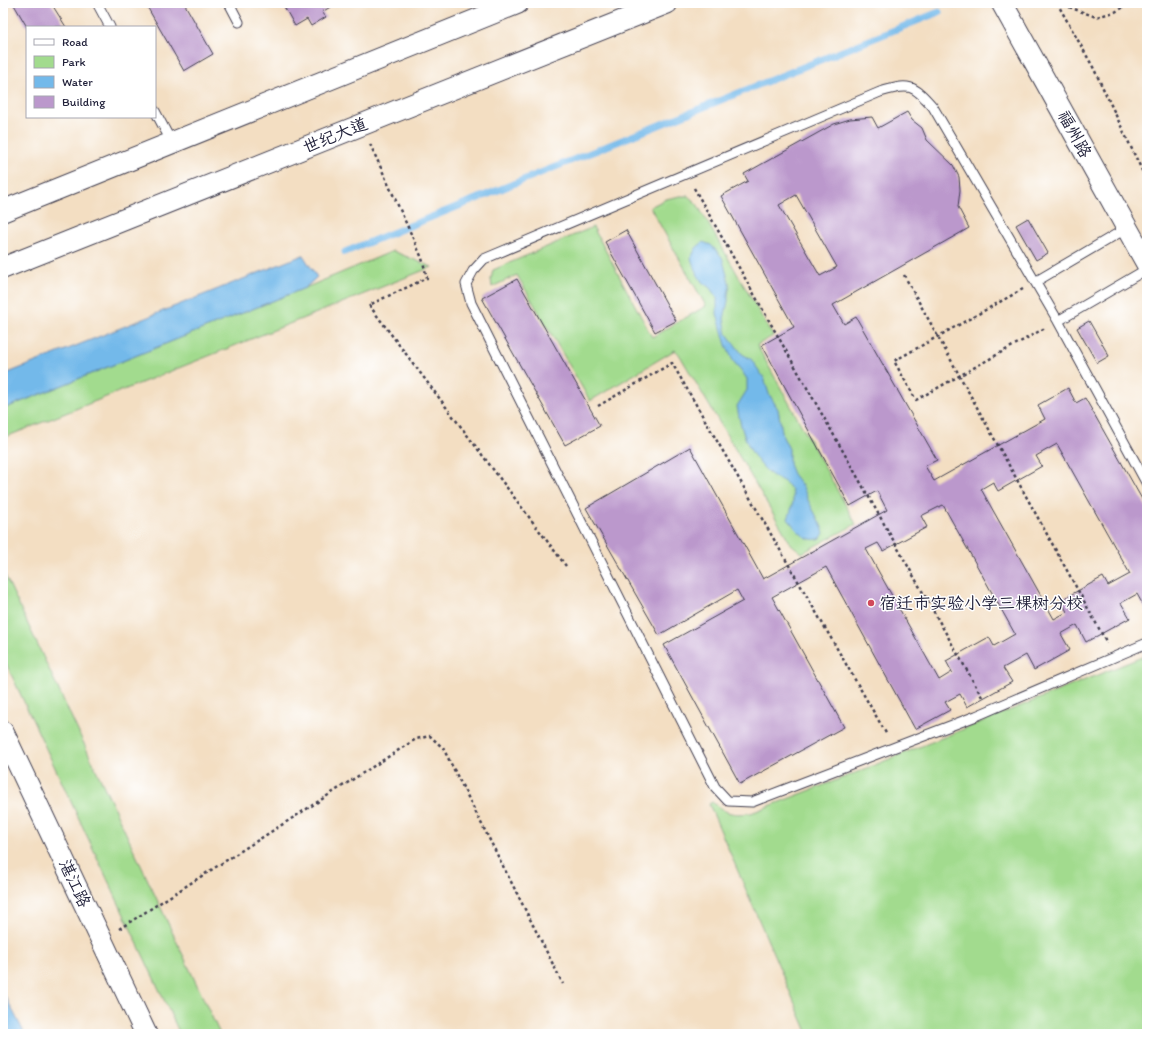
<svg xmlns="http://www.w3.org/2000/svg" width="1150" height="1037" viewBox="0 0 1150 1037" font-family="Itim,'LXGW WenKai TC',sans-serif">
<rect width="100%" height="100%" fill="#fff"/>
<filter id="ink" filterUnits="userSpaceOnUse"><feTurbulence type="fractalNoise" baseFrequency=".025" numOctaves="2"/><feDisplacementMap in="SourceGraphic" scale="8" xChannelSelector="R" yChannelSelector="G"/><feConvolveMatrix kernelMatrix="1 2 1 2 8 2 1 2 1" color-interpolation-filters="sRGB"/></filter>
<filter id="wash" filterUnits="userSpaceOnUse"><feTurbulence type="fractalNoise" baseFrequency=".012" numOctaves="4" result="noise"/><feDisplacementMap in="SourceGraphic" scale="16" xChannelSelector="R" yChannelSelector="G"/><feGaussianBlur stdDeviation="0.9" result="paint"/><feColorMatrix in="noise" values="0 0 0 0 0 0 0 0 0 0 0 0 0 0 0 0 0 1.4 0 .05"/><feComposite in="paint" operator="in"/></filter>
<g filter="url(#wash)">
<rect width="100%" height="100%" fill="#f3dec2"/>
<path fill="#a2db8e" stroke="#627e64" d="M 680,196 L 688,196 L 697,204 L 773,336 L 757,345 L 856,524 L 802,553 L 791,544 L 679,354 L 675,350 L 590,401 L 517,275 L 492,287 L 491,279 L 493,270 L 593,227 L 652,337 L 706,306 L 650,207 L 666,199 Z
M 393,251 L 432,267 L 3,438 L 3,409 L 305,288 Z
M 3,571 L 220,1034 L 180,1034 L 3,657 Z
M 1147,655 L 1147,1034 L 808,1034 L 709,804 L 712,802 C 727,814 732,815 751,813 L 850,775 Z"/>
<path fill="#73b9ea" stroke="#4a6e92" d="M 703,242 L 711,245 L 722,257 L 730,286 L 728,294 L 728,301 L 724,319 L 727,334 L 742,354 L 751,359 L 764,378 L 769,394 L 778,409 L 783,437 L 789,449 L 789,464 L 793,474 L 803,487 L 808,500 L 821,525 L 824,533 L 821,538 C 806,544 797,530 788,519 C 791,510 796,498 791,489 C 786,480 776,479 769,473 C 749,455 741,432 737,406 L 747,390 L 747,379 L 741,370 L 733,361 L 726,345 L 717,314 L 717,298 L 710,288 L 702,282 L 695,270 L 691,258 L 696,248 Z
M 303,255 L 317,277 L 305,288 L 3,409 L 3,375 Z
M 3,992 L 25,1034 L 3,1034 Z"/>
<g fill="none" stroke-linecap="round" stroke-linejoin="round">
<path stroke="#73b9ea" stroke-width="7" d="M 345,252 L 939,12"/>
</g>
<g id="blocks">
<path fill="#bb98cc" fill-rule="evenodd" d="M 13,3 L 51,3 L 66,27 L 27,27 Z
M 145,3 L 184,3 L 213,54 L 184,71 Z
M 282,3 L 331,3 L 332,6 L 322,12 L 326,17 L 311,26 L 307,19 L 295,26 Z
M 907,112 L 912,120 L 922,128 L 927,140 L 953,165 L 959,177 L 960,190 L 958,207 L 969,228 L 833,305 L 844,324 L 856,317 L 937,460 L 925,466 L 934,481 L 1045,419 L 1038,405 L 1068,388 L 1076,403 L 1085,398 L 1147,508 L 1147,612 L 1137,594 L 1121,603 L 1130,618 L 1086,642 L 1077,625 L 1061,634 L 1070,650 L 1034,670 L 1026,655 L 1003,668 L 1012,682 L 967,707 L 960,694 L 945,702 L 950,710 L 915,729 L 826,567 L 772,597 L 844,727 L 740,784 L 664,645 L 743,601 L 737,590 L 659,635 L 586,508 L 690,447 L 763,579 L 887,510 L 877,491 L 850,506 L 762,345 L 794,327 L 721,196 L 748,181 L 744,174 L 834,124 L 850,119 L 872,117 L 878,128 ZM 796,195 L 837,267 L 820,276 L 779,205 ZM 1057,444 L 1130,574 L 1108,586 L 1103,577 L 1061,600 L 1067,612 L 1054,619 L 981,489 L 993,482 L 998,491 L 1042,466 L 1036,456 ZM 943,505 L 1015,634 L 994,646 L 989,637 L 946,661 L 952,672 L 939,680 L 866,549 L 878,543 L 883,551 L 927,527 L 921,516 Z
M 1028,218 L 1048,253 L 1036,260 L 1016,225 Z
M 626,230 L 676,321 L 655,332 L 605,242 Z
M 517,279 L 600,426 L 565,445 L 482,298 Z
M 1089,321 L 1109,356 L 1097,363 L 1077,328 Z"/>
</g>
</g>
<g filter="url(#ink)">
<use href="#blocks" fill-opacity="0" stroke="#413e4f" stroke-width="1"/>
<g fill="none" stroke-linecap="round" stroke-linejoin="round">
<defs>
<path id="service" d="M 97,3 L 110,27
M 229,3 L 239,22
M 155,111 L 172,143
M 1035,282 L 1127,228
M 1058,321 L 1147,269
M 1147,484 L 1058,321 L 933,107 C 913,84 909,83 880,92 L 484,259 L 473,271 L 466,284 L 471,303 L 715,787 L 728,801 L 752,802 L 786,789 L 976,716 L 1147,643"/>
<path id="tertiary" d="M 1002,3 L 1147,264
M 3,211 L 518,3
M 3,268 L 667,3
M 3,732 L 146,1034"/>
</defs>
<use href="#service" stroke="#413e4f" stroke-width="11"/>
<use href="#tertiary" stroke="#413e4f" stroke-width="23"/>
<path stroke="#413e4f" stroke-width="2.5" stroke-dasharray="3 3" stroke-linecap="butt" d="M 1057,3 L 1093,67 L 1147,181
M 1058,3 L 1096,17 L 1115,12 L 1131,3
M 370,144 L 422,258 L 427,278 L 369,305 L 566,566
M 694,188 L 982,697
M 904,275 L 1107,643
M 1023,289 L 894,361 L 916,400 L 1045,328
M 598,406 L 672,363 L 887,735
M 119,929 L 416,739 L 430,736 L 443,748 L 563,984"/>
<use href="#service" stroke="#fff" stroke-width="9"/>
<use href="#tertiary" stroke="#fff" stroke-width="21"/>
</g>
</g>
<circle fill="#d1495b" stroke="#fff" stroke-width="1.5" cx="871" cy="603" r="4"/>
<g text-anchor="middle" stroke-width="3" stroke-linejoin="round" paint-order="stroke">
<g font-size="17" fill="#22223b" stroke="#fff">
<text transform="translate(1075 134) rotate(61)" y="6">福州路</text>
<text transform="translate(335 135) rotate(-22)" y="6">世纪大道</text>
<text transform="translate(75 883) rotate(65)" y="6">湛江路</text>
</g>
<g font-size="17" fill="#22223b" stroke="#fff" text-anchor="start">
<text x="879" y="609">宿迁市实验小学三棵树分校</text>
</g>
</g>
<rect width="1150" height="1037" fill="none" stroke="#fff" stroke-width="16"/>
<rect x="26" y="26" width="130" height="92" fill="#ffffff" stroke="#a7a7b1"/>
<rect x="34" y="39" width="20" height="6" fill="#ffffff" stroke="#a7a7b1"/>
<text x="62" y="46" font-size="12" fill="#22223b">Road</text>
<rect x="34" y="56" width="20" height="12" fill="#a2db8e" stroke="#a7a7b1"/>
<text x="62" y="66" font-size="12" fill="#22223b">Park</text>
<rect x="34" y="76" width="20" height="12" fill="#73b9ea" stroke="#a7a7b1"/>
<text x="62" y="86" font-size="12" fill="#22223b">Water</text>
<rect x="34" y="96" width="20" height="12" fill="#bb98cc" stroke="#a7a7b1"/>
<text x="62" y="106" font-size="12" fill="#22223b">Building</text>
</svg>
